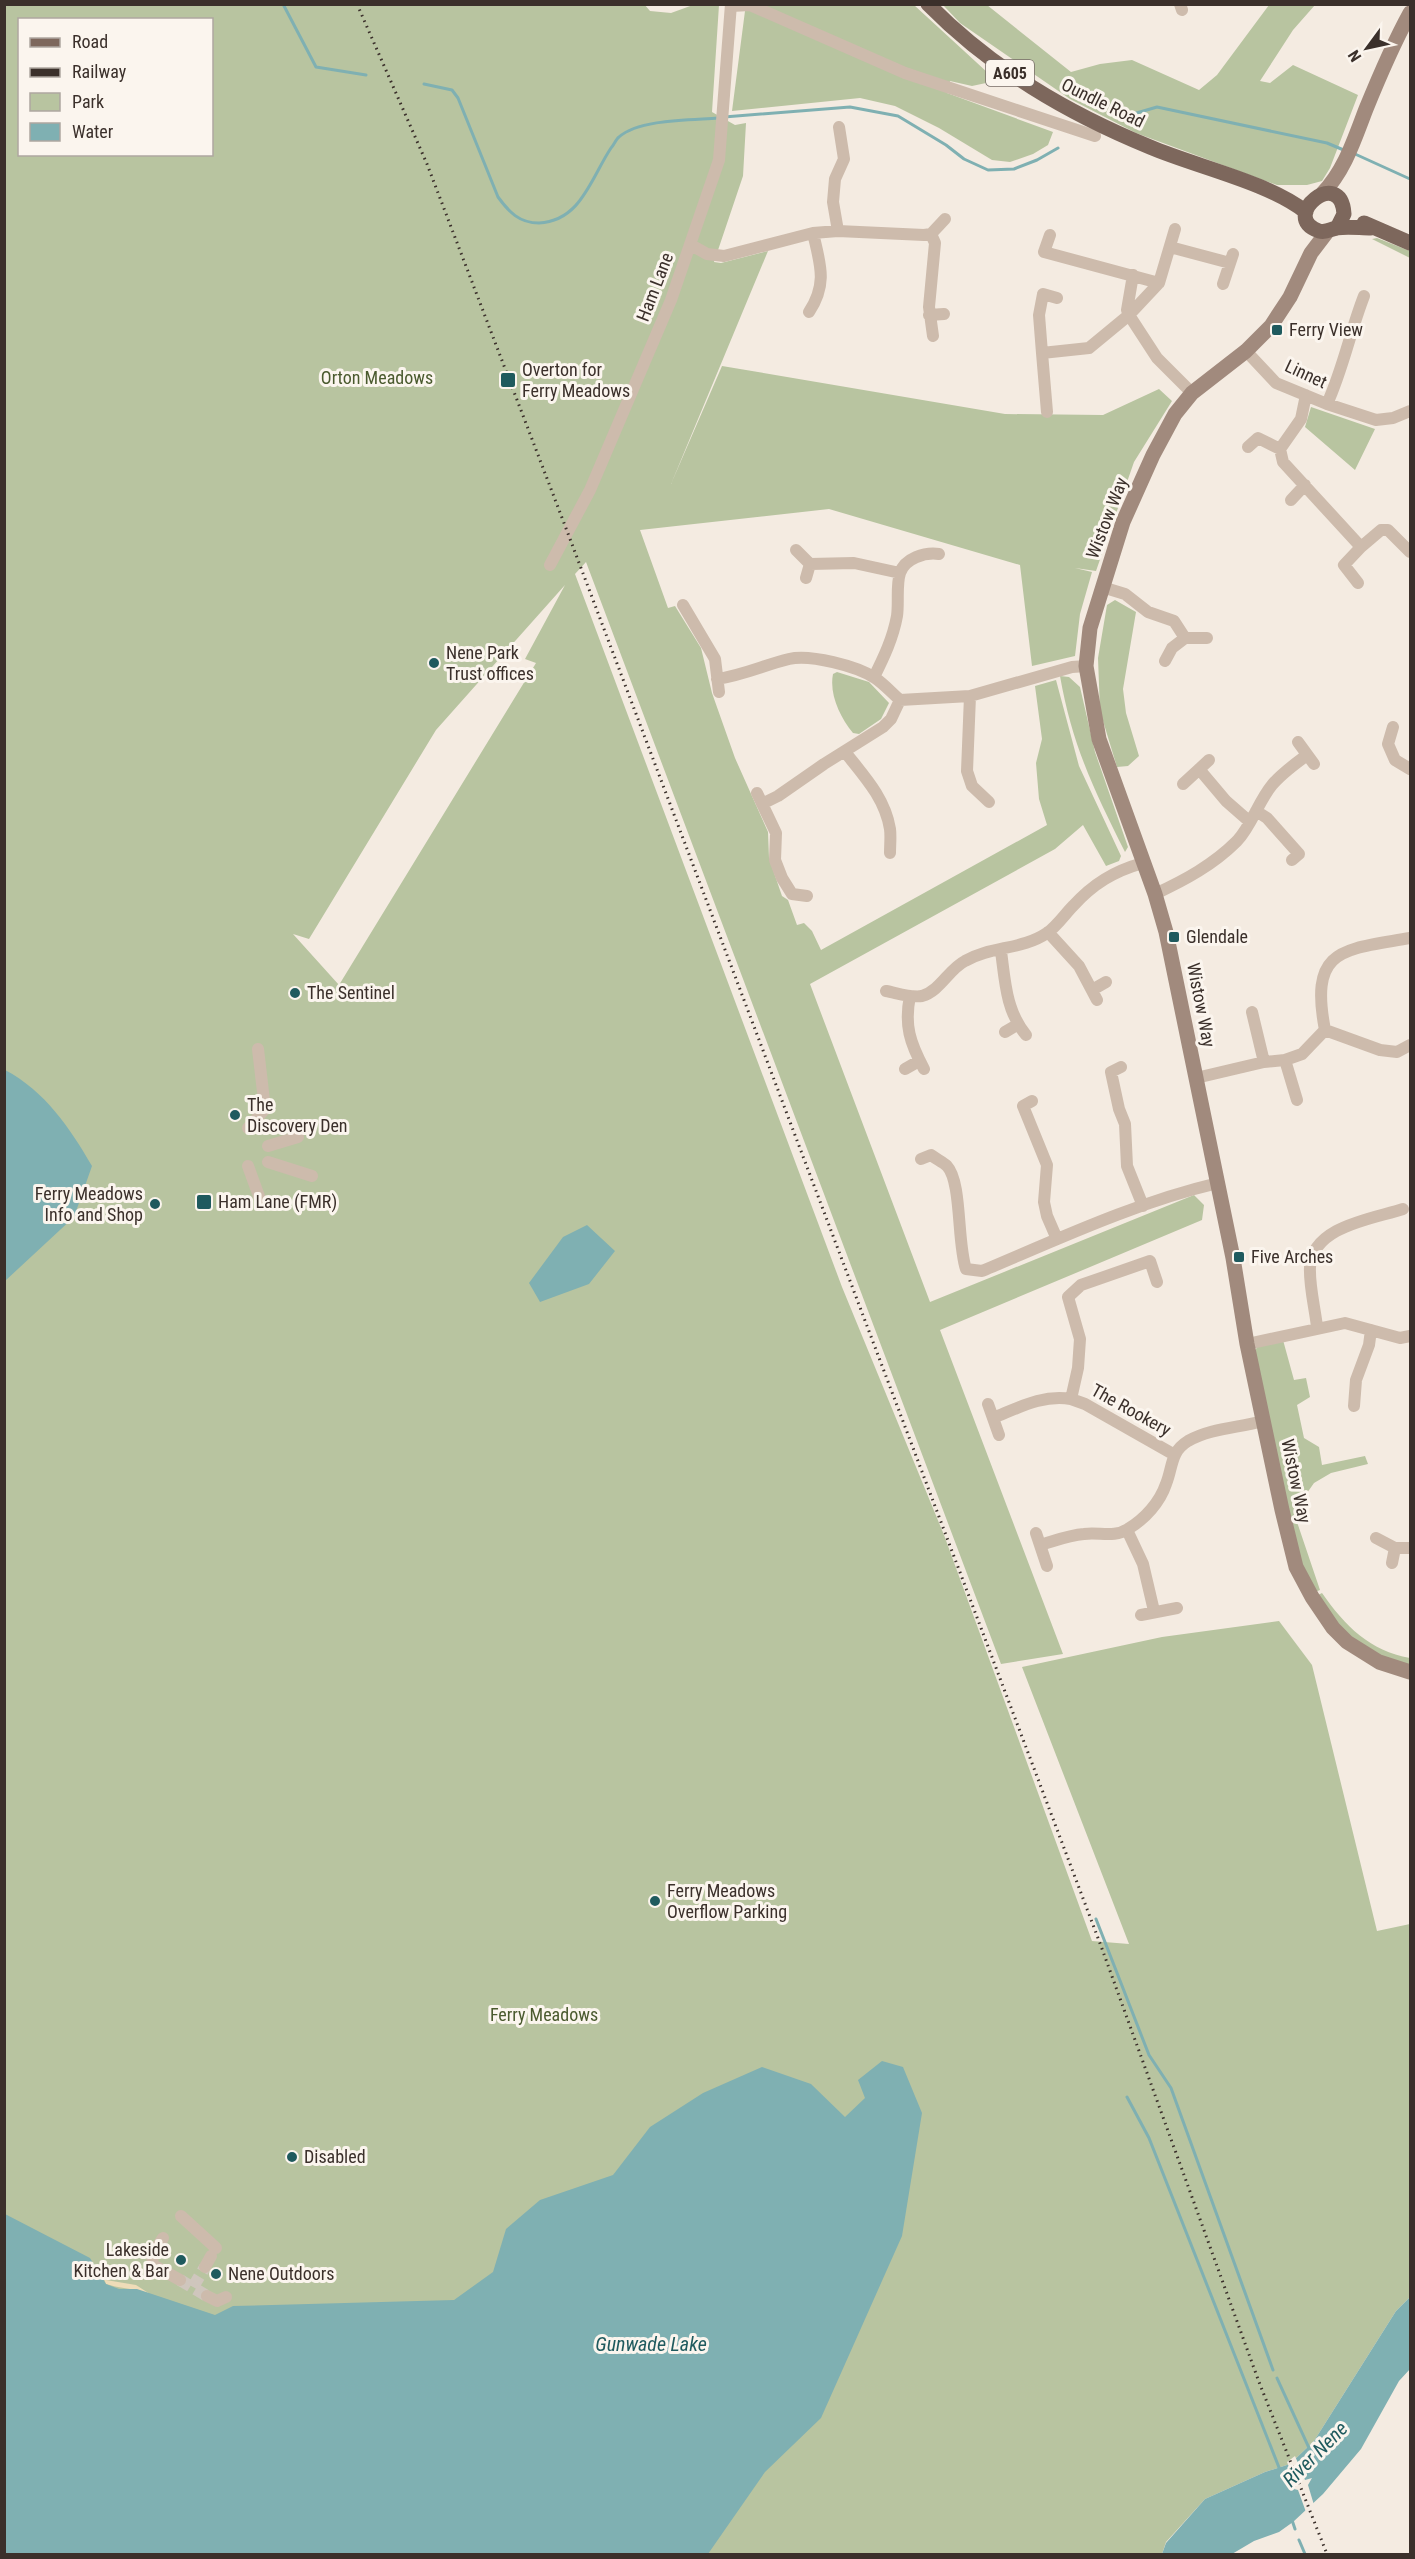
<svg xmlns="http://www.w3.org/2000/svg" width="1415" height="2559" viewBox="0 0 1415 2559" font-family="'Roboto Condensed',sans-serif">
<rect width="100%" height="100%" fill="#f4ebe1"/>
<path fill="#b8c4a0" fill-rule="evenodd" d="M 644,4 L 650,11 L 671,13 L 693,5 L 719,5 L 712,112 L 735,125 L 746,123 L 743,176 L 714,262 L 721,263 L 768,251 L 671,484 L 722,366 L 1005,414 L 1103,415 L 1159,389 L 1172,401 L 1134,462 L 1096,571 L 1075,568 L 1092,572 L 1080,614 L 1075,656 L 1032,666 L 1020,565 L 829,509 L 640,530 L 668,608 L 675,606 L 701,648 L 712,693 L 735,758 L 768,832 L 769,858 L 782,896 L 788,900 L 797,925 L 804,923 L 812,931 L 821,950 L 1047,825 L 1039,799 L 1036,763 L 1042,739 L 1035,686 L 1056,680 L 1079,766 L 1121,856 L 1119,861 L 1106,866 L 1083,825 L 1055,849 L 810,984 L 930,1302 L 1194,1195 L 1204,1205 L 1202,1220 L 940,1330 L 1063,1654 L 1001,1664 L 586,562 L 575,574 L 842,1287 L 944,1535 L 1092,1941 L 1129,1944 L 1022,1667 L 1162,1637 L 1279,1621 L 1312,1665 L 1377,1931 L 1410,1924 L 1410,2297 L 1396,2311 L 1314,2441 L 1290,2464 L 1265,2472 L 1205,2499 L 1166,2542 L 1162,2554 L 5,2554 L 5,5 ZM 20,20 L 212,20 L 212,154 L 20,154 ZM 565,585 L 525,659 L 536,663 L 339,985 L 293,934 L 309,939 L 436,730 Z
M 743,5 L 914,5 L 988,73 L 986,83 L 972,86 L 950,81 L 947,93 L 1053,132 L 1048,145 L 1033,154 L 1010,162 L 992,160 L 939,128 L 895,106 L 860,98 L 732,111 L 745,11 Z
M 943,5 L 987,5 L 1071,72 L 1100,64 L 1132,60 L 1199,90 L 1217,75 L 1269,5 L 1315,5 L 1293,30 L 1260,81 L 1270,83 L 1293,65 L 1358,95 L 1330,168 L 1322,181 L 1307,185 L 1277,185 L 1136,133 L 1070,99 L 960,23 Z
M 1377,238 L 1410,251 L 1410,258 L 1372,239 Z
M 1311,407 L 1375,429 L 1355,470 L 1305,427 Z
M 1115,600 L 1136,612 L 1123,689 L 1126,713 L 1139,756 L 1128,766 L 1117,767 L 1100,711 L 1098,658 L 1107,605 Z
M 837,672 L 869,682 L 889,703 L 881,719 L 859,734 L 853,733 C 840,717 829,694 833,674 Z
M 1060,676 L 1069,677 L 1080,687 L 1095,752 L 1128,847 L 1125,852 C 1094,790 1072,745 1060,676 Z
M 1283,1340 L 1294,1380 L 1306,1378 L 1310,1397 L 1297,1405 L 1304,1438 L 1319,1447 L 1322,1465 L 1365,1456 L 1368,1464 L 1331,1473 L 1314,1483 L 1300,1503 L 1297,1522 L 1320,1590 L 1315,1592 L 1302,1565 L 1294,1537 L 1255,1351 L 1258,1345 Z
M 1322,1593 C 1345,1626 1370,1651 1410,1658 L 1410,1665 L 1381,1657 L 1343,1632 L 1318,1595 Z"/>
<path fill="#efdcb8" d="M 102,2274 L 106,2280 L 136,2285 L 150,2294 C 135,2288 121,2289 106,2284 Z"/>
<path fill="#7fb0b2" d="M 5,1070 C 45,1091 70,1128 92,1166 L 74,1217 L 5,1281 Z
M 587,1225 L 615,1251 L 589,1284 L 540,1302 L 529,1283 L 563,1237 Z
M 882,2061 L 903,2067 L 922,2113 L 902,2236 L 821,2418 L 765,2472 L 708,2554 L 5,2554 L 5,2214 L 90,2258 L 106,2284 L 119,2289 L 137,2289 L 215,2315 L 233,2306 L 454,2300 L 493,2272 L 506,2229 L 540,2200 L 613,2175 L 650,2127 L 703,2093 L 762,2067 L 811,2084 L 845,2117 L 865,2098 L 858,2080 Z
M 1410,2297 L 1410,2369 L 1399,2381 L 1361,2449 L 1323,2494 L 1293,2522 L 1279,2532 L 1254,2541 L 1232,2554 L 1162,2554 L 1166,2543 L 1205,2499 L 1265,2472 L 1290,2464 L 1314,2441 L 1396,2311 Z"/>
<path fill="#f4ebe1" d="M 1295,2456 L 1305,2480 L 1312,2478 L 1308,2485 L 1314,2505 L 1306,2512 L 1298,2490 L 1294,2489 L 1296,2485 L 1287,2462 Z"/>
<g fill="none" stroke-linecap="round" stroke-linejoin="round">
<path stroke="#7fb0b2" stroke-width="3" d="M 283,4 L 316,67 L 366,75
M 424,84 L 452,90 L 458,98 L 498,197 C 509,212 519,223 539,223 C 581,221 591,178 611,148 C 614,145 616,139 619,137 C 639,119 692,120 718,118
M 724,117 L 850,107 L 898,116 L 946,145 L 964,159 L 988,170 L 1014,169 L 1037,160 L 1058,148
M 1123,117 L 1157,107 L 1327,143 L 1346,151
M 1355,154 L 1410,179
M 1096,1919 L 1149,2055 L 1171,2088 L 1273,2370
M 1127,2097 L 1149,2138 L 1280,2470
M 1277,2378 L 1310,2450
M 1292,2520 L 1295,2529
M 1299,2540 L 1305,2554"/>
<path stroke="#cfc6bd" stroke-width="12" stroke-dasharray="12 6" stroke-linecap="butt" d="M 180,2280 L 207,2296
M 193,2287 L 205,2267"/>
<path stroke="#cdbbac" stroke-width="12" d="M 1180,4 L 1182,10
M 731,6 L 750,5 L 905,73 L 1095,136
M 838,231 L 833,202 L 835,179 L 844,159 L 839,127
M 931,234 L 935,243 L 929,307 L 933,336
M 1050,235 L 1044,252 L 1159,283 L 1175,229
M 691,245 L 707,254 L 724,256 L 813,233 L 838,231 L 924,235 L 931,234 L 945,219
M 1170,247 L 1230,263
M 1223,284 L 1233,254
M 1057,298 L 1043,294 L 1039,315 L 1042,353 L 1089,348 L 1129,315 L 1157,358 L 1192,393
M 809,312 C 828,283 820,264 813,233
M 929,315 L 944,314
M 1129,315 L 1159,283
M 1129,315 L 1127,310 L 1133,275
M 1246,351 L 1276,383 L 1327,404 L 1376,420 L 1393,418 L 1410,411
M 1042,353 L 1047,412
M 1327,404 C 1343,369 1350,332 1364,296
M 1248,447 L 1258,438 L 1280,449 L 1301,419 L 1306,395
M 1280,449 L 1283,462 L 1361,547 L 1381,530 L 1388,530 L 1410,552
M 1291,500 L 1305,485
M 796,550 L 810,564 L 806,578
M 810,564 L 854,563 L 900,573
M 550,565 L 590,490 L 671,300 L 719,160 L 731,4
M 1358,583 L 1344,565 L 1361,547
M 1102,587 L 1125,594 L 1148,612 L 1174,621 L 1185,638 L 1172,648 L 1165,661
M 683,605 L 715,659 L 719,692
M 1185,638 L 1207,638
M 874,677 C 884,657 893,638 897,616 C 899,602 896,586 900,573 C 905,558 925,552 939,554
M 717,679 C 744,675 764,665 789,659 C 810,654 857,666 875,678 C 884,684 892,693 900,700 L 970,696 L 1072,667 L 1086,666
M 970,696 L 967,771 L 972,786 L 989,802
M 1393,727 L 1388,744 L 1395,760 L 1410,769
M 1298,742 L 1314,764
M 845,752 C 864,776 885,798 890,829 C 891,836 890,845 890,853
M 1199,769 L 1226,801 L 1250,822
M 1183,784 L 1209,760
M 757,793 L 776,833 L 775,860 L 782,878 L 792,894 L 807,896
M 762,804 L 778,796 L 824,764 L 883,727 L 891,719 L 900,700
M 1256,811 L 1267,818 L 1299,854 L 1292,860
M 1155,894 C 1185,880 1213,865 1237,841 C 1252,825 1258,802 1272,785 C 1282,773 1295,764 1307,755
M 1048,932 L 1079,966 L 1097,1000
M 1001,951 C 1005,981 1006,1011 1026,1035
M 1092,990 L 1106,982
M 886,991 C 897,993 911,998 922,996 C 940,991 949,969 965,961 C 991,946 1022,950 1047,933 C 1057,926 1065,914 1073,906 C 1093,884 1114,871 1143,863
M 910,996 C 904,1025 910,1043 924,1069
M 1252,1012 L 1264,1062
M 1325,1030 L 1380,1050 L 1397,1052 L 1410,1045
M 1005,1032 L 1017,1025
M 1285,1060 L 1297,1100
M 1121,1067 L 1111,1072 L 1119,1109 L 1125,1124 L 1127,1166 L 1143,1206
M 905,1069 L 919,1061
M 1196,1078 L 1264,1062 L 1285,1060 L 1302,1054 L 1325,1030 C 1309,947 1343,950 1410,938
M 1032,1101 L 1023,1106 L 1047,1165 L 1044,1202 L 1047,1216 L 1057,1239
M 248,1128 L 265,1109 L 258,1049
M 268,1146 L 298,1137
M 921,1159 L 931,1155 C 936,1159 943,1162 947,1166 C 962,1182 957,1243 966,1269 L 982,1271 C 1058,1239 1137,1202 1218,1183
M 268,1162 L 312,1176
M 248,1166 L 260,1199
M 1157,1282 L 1150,1261 L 1081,1285 L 1068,1297 L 1080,1339 L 1078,1368 L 1071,1399 L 1085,1404 L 1173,1454
M 1317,1327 C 1315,1308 1309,1286 1310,1267 C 1313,1226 1372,1219 1403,1209
M 1247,1344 L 1345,1323 L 1400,1338 L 1410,1336
M 988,1404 L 999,1435
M 1354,1406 L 1356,1380 L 1369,1345 L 1371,1330
M 993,1418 C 1018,1408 1043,1394 1071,1399
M 1127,1530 L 1143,1564 L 1154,1611
M 1036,1533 L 1047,1566
M 1376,1538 L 1395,1548 L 1410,1548
M 1040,1545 C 1054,1541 1069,1535 1084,1534 C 1100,1532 1114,1538 1128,1529 C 1145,1519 1160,1502 1166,1484 C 1173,1467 1170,1452 1188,1441 C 1211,1428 1238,1428 1263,1421
M 1392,1563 L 1395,1548
M 1141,1615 L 1177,1608
M 181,2216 L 216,2248
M 163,2238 L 152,2255 L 153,2265 L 180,2280
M 205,2267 L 211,2256
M 207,2296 L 217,2301 L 226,2297"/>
<path stroke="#a18a7d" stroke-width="15" d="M 1322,194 C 1345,170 1354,140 1366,109 C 1379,77 1393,44 1410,13
M 1327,232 L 1311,253 L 1290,297 L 1271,326 L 1246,351 L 1192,393 L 1175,414 L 1153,455 L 1123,522 L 1090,628 L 1086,666 L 1099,739 L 1155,894 L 1166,932 L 1233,1258 L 1247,1344 L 1282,1510 L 1296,1567 L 1312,1597 L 1333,1628 L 1347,1642 L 1379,1662 L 1410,1672"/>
<path stroke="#7d675c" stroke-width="15" d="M 928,4 C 992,69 1067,113 1150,147 C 1197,167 1268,182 1306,212
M 1364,223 L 1410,243
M 1337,228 L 1344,214 C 1341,165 1278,217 1319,231 C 1327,233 1330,229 1337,228 C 1347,226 1360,228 1371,228"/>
<path stroke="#3b302b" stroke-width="3" stroke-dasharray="1.5 4.5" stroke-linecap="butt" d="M 357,4 L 427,164 L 564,523 L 1101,1946 L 1259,2382 L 1327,2554"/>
</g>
<g fill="#1f5a5e" stroke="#fbf5ee" stroke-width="2">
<rect x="1271" y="324" width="12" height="12" rx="3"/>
<rect x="500" y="372" width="16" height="16" rx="3"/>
<circle cx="434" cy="663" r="6"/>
<rect x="1168" y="931" width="12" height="12" rx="3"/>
<circle cx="295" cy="993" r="6"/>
<circle cx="235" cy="1115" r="6"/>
<rect x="196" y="1194" width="16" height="16" rx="3"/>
<circle cx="155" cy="1204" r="6"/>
<rect x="1233" y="1251" width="12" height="12" rx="3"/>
<circle cx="655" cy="1901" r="6"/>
<circle cx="292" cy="2157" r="6"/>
<circle cx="181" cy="2260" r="6"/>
<circle cx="216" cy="2274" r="6"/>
</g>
<g text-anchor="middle" stroke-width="6" stroke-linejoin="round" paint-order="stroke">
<rect fill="#fbf5ee" stroke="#756b66" stroke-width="1.5" x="986" y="60" width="48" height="26" rx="4.5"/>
<g font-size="16" font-weight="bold" fill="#3b302b">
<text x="1010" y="79">A605</text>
</g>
<g font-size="18" fill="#3b302b" stroke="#fbf5ee">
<text transform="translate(1103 103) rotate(26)" y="6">Oundle Road</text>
<text transform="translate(655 287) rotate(-69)" y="6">Ham Lane</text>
<text transform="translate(1306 374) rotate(25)" y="6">Linnet</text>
<text transform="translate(1107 518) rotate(-69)" y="6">Wistow Way</text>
<text transform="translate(1201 1005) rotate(79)" y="6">Wistow Way</text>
<text transform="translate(1131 1410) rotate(29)" y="6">The Rookery</text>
<text transform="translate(1296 1481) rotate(78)" y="6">Wistow Way</text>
</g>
<g font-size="18" fill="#3b302b" stroke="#fbf5ee" text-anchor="start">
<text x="1289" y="336">Ferry View</text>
<text x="522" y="376">Overton for<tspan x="522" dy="21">Ferry Meadows</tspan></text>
<text x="446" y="659">Nene Park<tspan x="446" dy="21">Trust offices</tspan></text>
<text x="1186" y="943">Glendale</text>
<text x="307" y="999">The Sentinel</text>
<text x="247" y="1111">The<tspan x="247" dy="21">Discovery Den</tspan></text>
<text x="143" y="1200" text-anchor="end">Ferry Meadows<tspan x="143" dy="21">Info and Shop</tspan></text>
<text x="218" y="1208">Ham Lane (FMR)</text>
<text x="1251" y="1263">Five Arches</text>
<text x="667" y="1897">Ferry Meadows<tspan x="667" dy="21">Overflow Parking</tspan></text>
<text x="304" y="2163">Disabled</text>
<text x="169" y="2256" text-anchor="end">Lakeside<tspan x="169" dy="21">Kitchen &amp; Bar</tspan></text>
<text x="228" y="2280">Nene Outdoors</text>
</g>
<g font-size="18" fill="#4a5a2e" stroke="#fbf5ee">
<text x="377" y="384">Orton Meadows</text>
<text x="544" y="2021">Ferry Meadows</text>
</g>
<g font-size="20" font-style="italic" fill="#1f5a5e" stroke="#fbf5ee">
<text x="651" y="2351">Gunwade Lake</text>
<text transform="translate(1315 2454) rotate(-45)" y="7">River Nene</text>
</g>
</g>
<rect width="1415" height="2559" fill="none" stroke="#3b302b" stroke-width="12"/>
<rect x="18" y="18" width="195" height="138" fill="#fbf5ee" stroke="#aea6a0" stroke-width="1.5"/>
<rect x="30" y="38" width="30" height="9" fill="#7d675c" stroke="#aea6a0" stroke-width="1.5"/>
<text x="72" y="48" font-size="18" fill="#3b302b">Road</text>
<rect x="30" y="68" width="30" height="9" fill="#3b302b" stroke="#aea6a0" stroke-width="1.5"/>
<text x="72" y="78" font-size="18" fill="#3b302b">Railway</text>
<rect x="30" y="93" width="30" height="18" fill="#b8c4a0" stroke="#aea6a0" stroke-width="1.5"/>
<text x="72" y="108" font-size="18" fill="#3b302b">Park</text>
<rect x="30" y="123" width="30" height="18" fill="#7fb0b2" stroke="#aea6a0" stroke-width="1.5"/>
<text x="72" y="138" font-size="18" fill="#3b302b">Water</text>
<g transform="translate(1367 48) rotate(237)" stroke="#fbf5ee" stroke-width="4.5" paint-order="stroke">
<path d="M0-4.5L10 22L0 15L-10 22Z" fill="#3b302b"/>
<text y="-9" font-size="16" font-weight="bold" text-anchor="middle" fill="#3b302b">N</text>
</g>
</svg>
